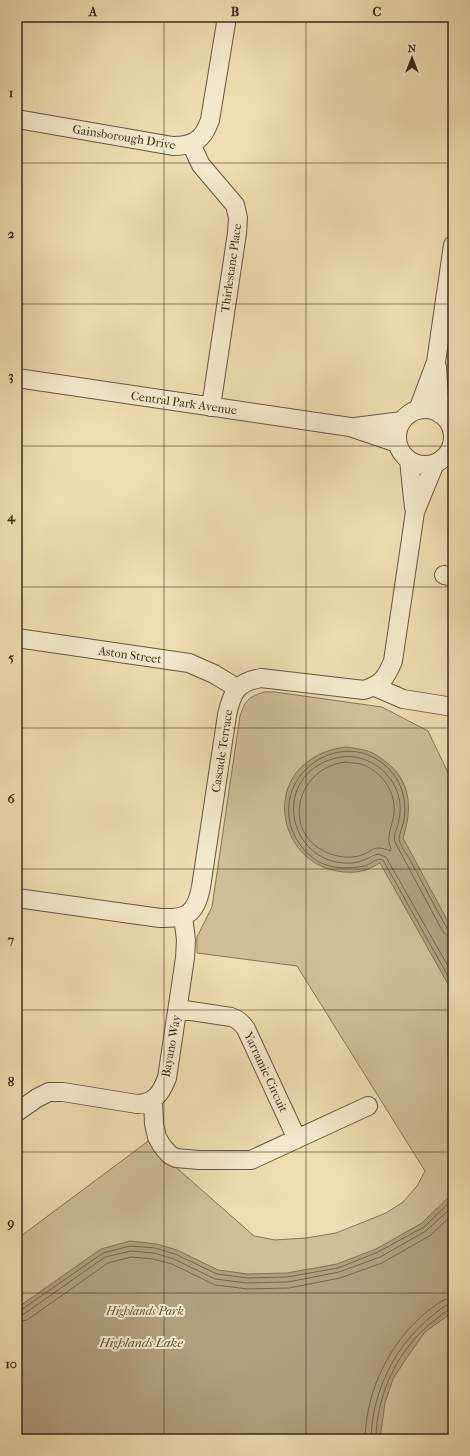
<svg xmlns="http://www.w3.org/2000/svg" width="470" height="1456" viewBox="0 0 470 1456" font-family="'IM FELL French Canon',serif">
<rect width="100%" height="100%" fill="#edddb0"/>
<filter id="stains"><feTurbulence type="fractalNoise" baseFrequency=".005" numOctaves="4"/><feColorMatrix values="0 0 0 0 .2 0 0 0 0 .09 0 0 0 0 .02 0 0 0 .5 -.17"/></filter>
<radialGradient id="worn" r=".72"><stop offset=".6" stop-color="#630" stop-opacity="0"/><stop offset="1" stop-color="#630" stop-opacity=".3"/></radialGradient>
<path fill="#cebf97" stroke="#84745a" d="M 264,692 L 275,692 L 382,707 L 428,731 L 453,783 L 453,1439 L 17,1439 L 17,1239 L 151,1139 L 170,1162 L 254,1236 L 275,1240 L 306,1238 L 336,1233 L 386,1213 L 403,1202 L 417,1186 L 425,1171 L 297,966 L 197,953 L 197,937 L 212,907 L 240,716 C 245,701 248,697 264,692 Z"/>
<path fill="#b0a07e" stroke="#807157" d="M 346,747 C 354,748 361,749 368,751 C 374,753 381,758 386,762 C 412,782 412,810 403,838 L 453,931 L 453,993 L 380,863 C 376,865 371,868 366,870 C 356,873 343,873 333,870 C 291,861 270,808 296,773 C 309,757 327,749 346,747 Z
M 453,1193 L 453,1312 L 425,1332 L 408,1356 L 393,1379 L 385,1403 L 380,1439 L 17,1439 L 17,1308 L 101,1249 L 130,1241 L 156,1244 L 177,1250 L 218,1270 L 248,1274 L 287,1273 L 337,1264 L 376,1249 L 422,1223 Z"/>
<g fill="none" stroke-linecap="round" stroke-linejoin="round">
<path stroke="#74654d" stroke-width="1" d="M 346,762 C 352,763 359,763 364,765 C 383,773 396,793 394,813 C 393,826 385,836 391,849 L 390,851 C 387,850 383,848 379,848 C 372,848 368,853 362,855 C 351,859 336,857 326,852 C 281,832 296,767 346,762 Z
M 453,932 L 448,930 C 435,907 423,884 410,860 C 407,854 400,846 399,839 C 399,834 402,829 403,824 C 408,804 403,783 388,768 C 344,725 272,772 292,830 C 297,843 307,855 319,862 C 333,869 349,869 364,866 C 370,865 376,857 383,860 L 453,985
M 453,937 L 448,936 L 443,932 L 395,842 C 393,835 397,830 398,824 C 401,813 401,801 397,791 C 391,775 376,762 360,758 C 347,755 336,757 324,762 C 270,788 293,867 352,863 C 363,862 368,857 378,854 L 386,857 L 453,975
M 17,1311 L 21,1310 L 103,1253 L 130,1246 L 155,1248 L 175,1254 L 217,1274 L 247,1278 L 287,1277 L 338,1268 L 378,1252 L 424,1227 L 453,1199
M 17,1316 L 24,1314 L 105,1257 L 131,1251 L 154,1253 L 174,1259 L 215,1279 L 247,1283 L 288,1282 L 339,1272 L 380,1257 L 426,1231 L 453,1206
M 17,1322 L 27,1320 L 108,1263 L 131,1257 L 153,1259 L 172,1264 L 215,1285 L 248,1289 L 289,1288 L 340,1278 L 382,1263 L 431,1235 L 453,1214
M 365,1439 C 366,1390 390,1341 429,1310 C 436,1305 443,1298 453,1298
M 371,1439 C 372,1392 395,1345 432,1316 C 438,1311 445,1304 453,1304
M 376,1439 C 376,1394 399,1347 435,1320 C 440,1316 446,1310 453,1309"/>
<defs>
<path id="street" d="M 17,119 L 173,146 C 194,146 203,140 210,120 L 227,17
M 191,144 L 201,165 L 235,205 L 238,218 L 237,233 L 211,407
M 437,367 L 440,414
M 17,378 L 350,427 L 397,443
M397 437a28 28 0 1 1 56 0a28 28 0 1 1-56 0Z
M 418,410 L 436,362 L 453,245
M 355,427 L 402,421
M 409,460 L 414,508
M 444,575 L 453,577
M 17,638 L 189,663 L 214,674 L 237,688
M 375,687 L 403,699 L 453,707
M 17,898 L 160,918 C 187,919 196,914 201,887 L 227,715 C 232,692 237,682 261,678 L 364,690 C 382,684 386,678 393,661 L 415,512 L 435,463
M 178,1009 L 231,1017 C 238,1019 242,1023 246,1029 L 297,1139
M 153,1100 L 154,1124 L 157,1137 L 162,1146 L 170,1155 L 176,1158 L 199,1160 L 251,1160 L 368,1106
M 17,1112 L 37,1098 L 49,1092 L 63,1092 L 137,1104 C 155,1103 161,1093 167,1078 L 185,958 L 186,940 L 183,916"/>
</defs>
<use href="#street" stroke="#665741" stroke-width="20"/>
<use href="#street" stroke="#f3e9cc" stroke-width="18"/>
</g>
<path fill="none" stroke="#392a1c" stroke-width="1" stroke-opacity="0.55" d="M 164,17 L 164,1439M 306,17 L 306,1439M 17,163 L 453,163M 17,304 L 453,304M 17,446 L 453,446M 17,587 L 453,587M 17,728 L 453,728M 17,869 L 453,869M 17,1010 L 453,1010M 17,1152 L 453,1152M 17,1293 L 453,1293"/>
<g text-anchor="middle" stroke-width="4" stroke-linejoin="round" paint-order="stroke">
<g font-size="12" fill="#392a1c" stroke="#f3e9cc">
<text transform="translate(124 137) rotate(9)" y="4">Gainsborough Drive</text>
<text transform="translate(231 268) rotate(-82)" y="4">Thirlestane Place</text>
<text transform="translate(184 403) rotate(8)" y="4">Central Park Avenue</text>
<text transform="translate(130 655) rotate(8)" y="4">Aston Street</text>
<text transform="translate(222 751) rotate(-81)" y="4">Cascade Terrace</text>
<text transform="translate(171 1046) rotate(-80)" y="4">Bayano Way</text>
<text transform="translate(266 1072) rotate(65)" y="4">Yarramie Circuit</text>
</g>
<g font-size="12" font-style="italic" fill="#5e4f3b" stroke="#f3e9cc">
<text x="145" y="1315">Highlands Park</text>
</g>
<g font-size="13" font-style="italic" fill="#5d4d39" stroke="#f3e9cc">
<text x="141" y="1347">Highlands Lake</text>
</g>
</g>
<rect width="470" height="1456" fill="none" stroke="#edddb0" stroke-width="44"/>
<g transform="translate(412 58)" stroke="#f3e9cc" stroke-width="3" paint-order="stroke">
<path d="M0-3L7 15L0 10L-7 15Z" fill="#392a1c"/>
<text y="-6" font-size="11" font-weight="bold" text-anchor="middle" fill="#392a1c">N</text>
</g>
<rect x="22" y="22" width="426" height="1412" fill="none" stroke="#392a1c" stroke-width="1.5"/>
<g font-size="13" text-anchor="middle" font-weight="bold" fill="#392a1c">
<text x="93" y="16">A</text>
<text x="235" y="16">B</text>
<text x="377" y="16">C</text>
<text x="11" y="97">1</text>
<text x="11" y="238">2</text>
<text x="11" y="380">3</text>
<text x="11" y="521">4</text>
<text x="11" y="662">5</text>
<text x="11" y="803">6</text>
<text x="11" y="944">7</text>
<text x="11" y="1086">8</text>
<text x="11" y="1227">9</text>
<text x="11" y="1368">10</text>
</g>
<rect width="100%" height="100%" filter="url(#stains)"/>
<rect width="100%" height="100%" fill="url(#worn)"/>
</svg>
